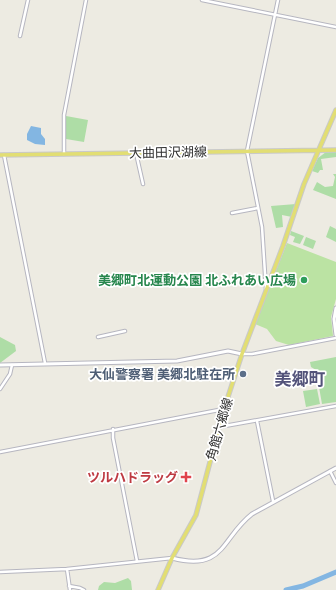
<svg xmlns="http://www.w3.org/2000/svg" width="336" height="590" viewBox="0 0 336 590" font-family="'Archivo Narrow','Noto Sans JP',sans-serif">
<rect width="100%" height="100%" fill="#edebe2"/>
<path fill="#aedda6" d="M 66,116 L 88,120 L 84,142 L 66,139 Z
M 326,152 L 336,152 L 336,157 L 321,159 L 323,170 L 320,170 L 318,173 L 312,171 L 318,158 Z
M 333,174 L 336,174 L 336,199 L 313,190 L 317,182 L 325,187 L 333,186 L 335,177 Z
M 296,204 L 292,217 L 282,215 L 283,227 L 276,228 L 271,206 Z
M 330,226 L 336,229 L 336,242 L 326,237 Z
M 291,231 L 304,236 L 300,244 L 293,242 L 295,237 L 290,235 Z
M 306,237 L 316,241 L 313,249 L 303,245 Z
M 0,337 L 15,345 L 16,351 L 0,363 Z
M 336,357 L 336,402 L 322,404 L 316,370 L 311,367 L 310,362 Z
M 317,389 L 320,404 L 306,407 L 303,391 Z
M 128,578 L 131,581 L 132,590 L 98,590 L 99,586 L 104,582 L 115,583 Z"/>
<path fill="#bbe3a3" d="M 287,243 L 336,262 L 336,299 L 331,317 L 333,336 L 289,345 L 276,341 L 267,329 L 255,324 Z"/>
<path fill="#83b6e2" d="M 31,126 L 41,128 L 41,134 L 45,139 L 45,145 L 35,144 L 27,140 L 27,134 Z"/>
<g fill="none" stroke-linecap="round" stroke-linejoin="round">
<path stroke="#83b6e2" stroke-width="5" d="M 286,590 L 303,586 L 336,572"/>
<defs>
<path id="minor" d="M 202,0 L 336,27
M 20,36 L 28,0
M 136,153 L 143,184
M 64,154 L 64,115 L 86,0
M 4,155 L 45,363
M 232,213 L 258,208
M 266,289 L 262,227 L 247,151 L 278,0
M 98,337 L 125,331
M 242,354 L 252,354 L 336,338
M 0,389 L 10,374 L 12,365
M 257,421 L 273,501
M 219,427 L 336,406
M 113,429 L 113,438 L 137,561
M 0,452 L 224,409
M 330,471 L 336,483
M 67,569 L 70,590
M 0,572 L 67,569 L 172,558
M 69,586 L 80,588 L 84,590"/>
<path id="tertiary" d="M 336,308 L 334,319 L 336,335
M 0,365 L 177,361 L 228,351 L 242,354
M 172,558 C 225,572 221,538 252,514 L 336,468"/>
<path id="primary" d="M 0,155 L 336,150
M 158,590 L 172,558 L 196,515 L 224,409 L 242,354 L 283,246 L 304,184 L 336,110"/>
</defs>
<use href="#minor" stroke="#b6b6c0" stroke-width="4.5"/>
<use href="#tertiary" stroke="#b6b6c0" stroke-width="5"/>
<use href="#primary" stroke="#c9c9c9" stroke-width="5.5"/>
<use href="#minor" stroke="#fff" stroke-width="2.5"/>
<use href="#tertiary" stroke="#fff" stroke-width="3"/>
<use href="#primary" stroke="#e2de73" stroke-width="3.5"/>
</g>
<circle fill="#2e9e5b" stroke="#fff" stroke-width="1.5" cx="304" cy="280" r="4"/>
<circle fill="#5c6f8a" stroke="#fff" stroke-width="1.5" cx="243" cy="374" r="4"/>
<path fill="#e0444e" stroke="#fff" stroke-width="1.5" d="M184 471h4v4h4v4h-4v4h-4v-4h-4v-4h4z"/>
<g text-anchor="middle" stroke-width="3.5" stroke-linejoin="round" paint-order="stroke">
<g font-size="13" fill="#2e2e2e" stroke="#fff">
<text transform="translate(168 152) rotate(-1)" y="5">大曲田沢湖線</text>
<text transform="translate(219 429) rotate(-74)" y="5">角館六郷線</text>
</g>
<g font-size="13" font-weight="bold" fill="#27864d" stroke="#fff" text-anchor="end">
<text x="296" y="285">美郷町北運動公園 北ふれあい広場</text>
</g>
<g font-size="13" font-weight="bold" fill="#4e5e75" stroke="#fff" text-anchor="end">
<text x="235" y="379">大仙警察署 美郷北駐在所</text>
</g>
<g font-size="13" font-weight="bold" fill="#be3a42" stroke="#fff" text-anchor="end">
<text x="178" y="482">ツルハドラッグ</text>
</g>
<g font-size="17" font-weight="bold" fill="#53537a" stroke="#fff">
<text x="300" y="385">美郷町</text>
</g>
</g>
</svg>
